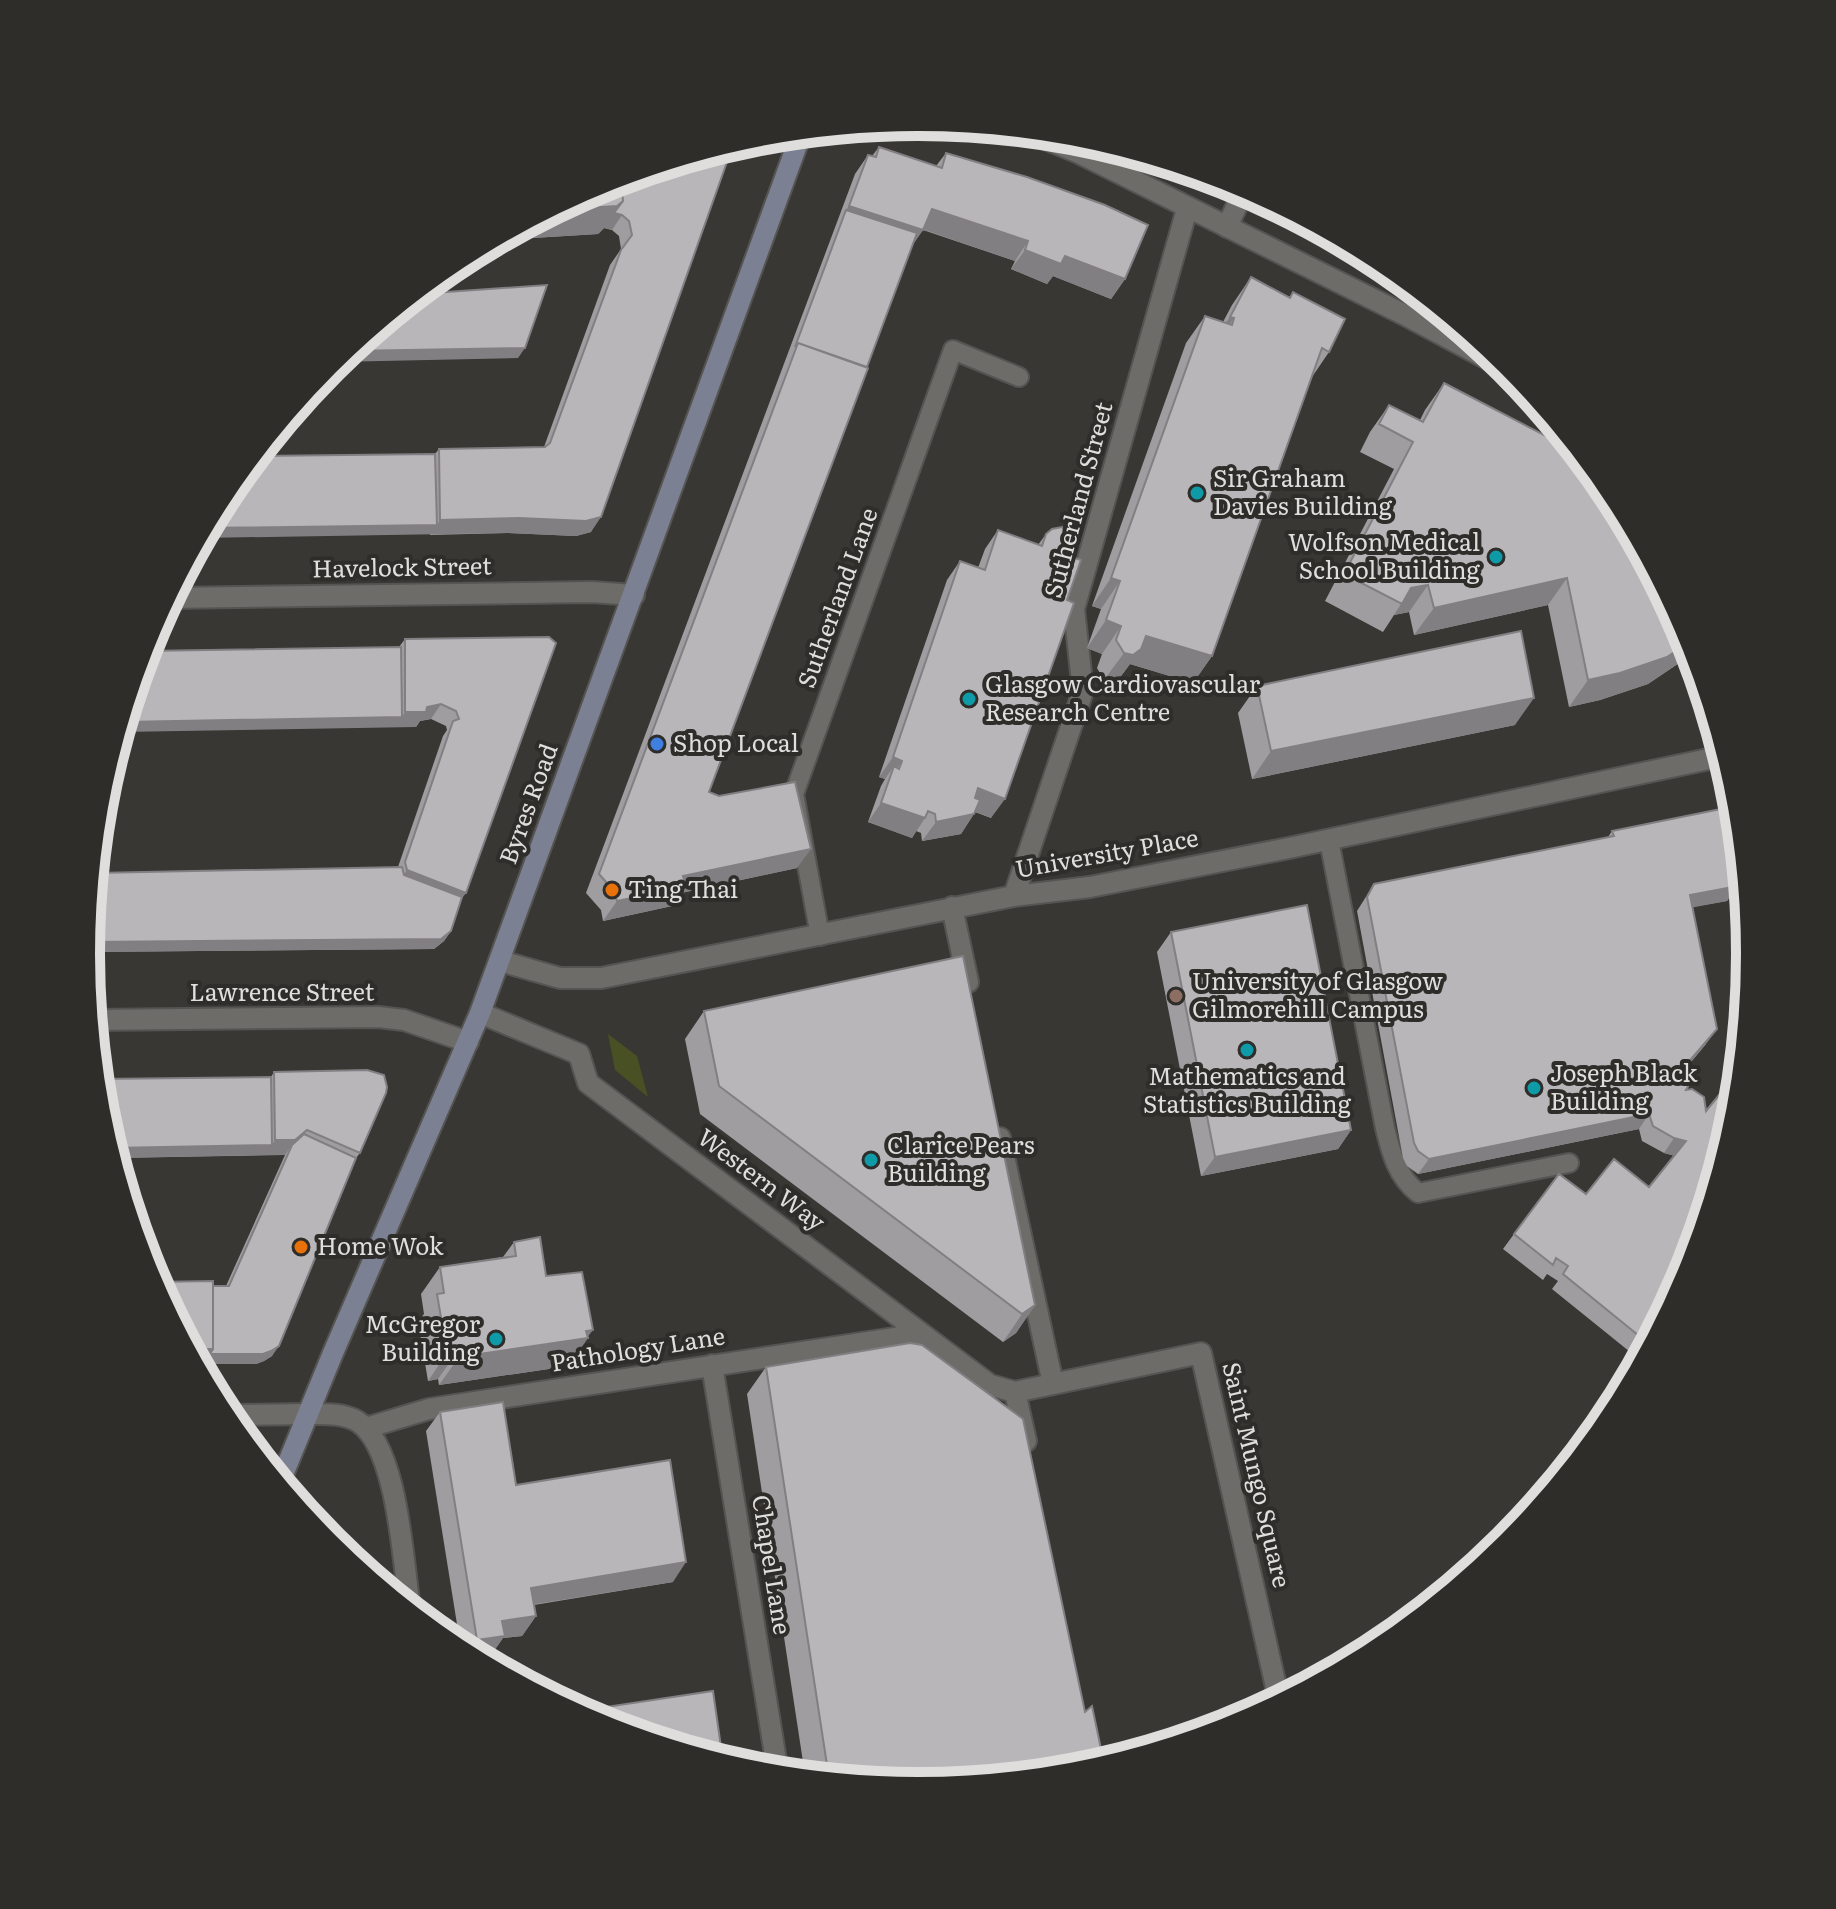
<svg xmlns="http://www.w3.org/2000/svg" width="1836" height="1909" viewBox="0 0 1836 1909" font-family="Literata,serif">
<rect width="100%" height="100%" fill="#393734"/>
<path fill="#495023" d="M 608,1034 L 637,1056 L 648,1097 L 615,1070 Z"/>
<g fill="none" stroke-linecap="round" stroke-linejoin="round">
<defs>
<path id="service" d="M 1329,840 L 1385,1128 C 1391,1153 1397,1176 1418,1193 L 1569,1163
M 820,936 L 794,794 L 953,350 L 1019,377"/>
<path id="pedestrian" d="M 1014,896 L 1083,691 L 1074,609 L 1187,209
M 952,907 L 968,982
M 863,926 L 1014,896 L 1090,887 L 1289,848 L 1723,756
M 480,1013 L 579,1054 L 588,1083 L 990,1385 L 1015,1392
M 1000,1138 L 1053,1384
M 712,1365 L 778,1773
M 366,1428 L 429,1409 L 921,1334
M 1026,1441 L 1015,1392 L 1201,1353 L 1279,1700"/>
<path id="minor" d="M 1227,227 L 1244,190
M 170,598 L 592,592 L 634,595
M 500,961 L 560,978 L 601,978 L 863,926
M 92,1020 L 378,1017 L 404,1020 L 468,1042
M 225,1415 L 308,1414"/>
<path id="tertiary" d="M 1033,134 L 1079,153 L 1403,314 L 1510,371
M 308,1414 C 325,1414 342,1413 357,1421 C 398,1446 403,1563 410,1609"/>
<path id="secondary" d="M 280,1482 L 333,1353 L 480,1013 L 801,134"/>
</defs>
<use href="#service" stroke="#555452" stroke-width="22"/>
<use href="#pedestrian" stroke="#555452" stroke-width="24"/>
<use href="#minor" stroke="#555452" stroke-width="24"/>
<use href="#tertiary" stroke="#555452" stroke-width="24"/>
<use href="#secondary" stroke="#555452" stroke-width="24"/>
<use href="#service" stroke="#6e6c69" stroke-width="18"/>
<use href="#pedestrian" stroke="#6e6c69" stroke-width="20"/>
<use href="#minor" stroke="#6e6c69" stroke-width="20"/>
<use href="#tertiary" stroke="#6e6c69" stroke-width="20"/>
<use href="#secondary" stroke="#7b8092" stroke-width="20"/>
</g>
<path fill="#9f9d9f" d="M 733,145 L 591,532 L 576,536 L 508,533 L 430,535 L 435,454 L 439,449 L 544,447 L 610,265 L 621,249 L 619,236 L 612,230 L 604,228 L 598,234 L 498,240 Z
M 879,147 L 936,166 L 946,153 L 1125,279 L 1111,299 L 1053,276 L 1047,284 L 1011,269 L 1015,261 L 923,230 L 912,245 L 709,792 L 797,868 L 681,893 L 672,906 L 603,921 L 601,910 L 586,893 L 855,174 L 868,155 L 872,156 Z
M 1251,277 L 1329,352 L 1312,377 L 1212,656 L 1193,683 L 1130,664 L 1121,676 L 1114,682 L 1104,680 L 1097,668 L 1102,654 L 1087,648 L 1101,609 L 1092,606 L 1186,343 L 1205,316 L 1223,322 L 1232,305 Z
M 1444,383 L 1685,659 L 1648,684 L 1600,700 L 1569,707 L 1548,605 L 1414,635 L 1409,612 L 1394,615 L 1383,632 L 1325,601 L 1394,469 L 1360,452 L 1370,432 L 1389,405 L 1420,420 L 1425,410 Z
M 998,530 L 1038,545 L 1046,534 L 1065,555 L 991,818 L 975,812 L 961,834 L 922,841 L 921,833 L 916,831 L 912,838 L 868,822 L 881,786 L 885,779 L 879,777 L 947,580 L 960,561 L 978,568 L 985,549 Z
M 549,637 L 466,893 L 462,897 L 451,931 L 444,941 L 434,949 L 86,952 L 94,873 L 398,867 L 443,736 L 447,730 L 446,726 L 431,719 L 420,721 L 416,727 L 395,727 L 399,647 L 405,639 Z
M 1257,686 L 1515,725 L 1252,779 L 1238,713 Z
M 1612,831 L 1738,886 L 1727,901 L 1692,907 L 1706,1044 L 1686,1068 L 1686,1273 L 1640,1360 L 1552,1289 L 1558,1281 L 1547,1274 L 1543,1280 L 1503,1249 L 1514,1234 L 1586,1194 L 1649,1187 L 1675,1156 L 1664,1153 L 1642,1141 L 1639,1129 L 1418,1174 L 1407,1166 L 1403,1158 L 1357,911 L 1374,884 L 1608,837 Z
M 1171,932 L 1351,1130 L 1338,1149 L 1201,1176 L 1157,952 Z
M 704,1011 L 1035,1305 L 1016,1333 L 1003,1342 L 700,1114 L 685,1039 Z
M 274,1072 L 360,1153 L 356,1158 L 272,1356 L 264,1361 L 256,1364 L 198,1364 L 213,1286 L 226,1286 L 285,1155 L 114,1158 L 102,1116 L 271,1077 Z
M 514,1242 L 546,1276 L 588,1337 L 569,1366 L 439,1385 L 438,1379 L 428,1381 L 418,1321 L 424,1314 L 421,1294 L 440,1267 L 503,1257 Z
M 766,1367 L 1085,1712 L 1104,1763 L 918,1786 L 805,1775 L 747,1394 Z
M 440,1412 L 516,1485 L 673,1582 L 534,1605 L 536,1616 L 522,1636 L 503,1638 L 491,1655 L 477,1657 L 461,1649 L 426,1431 Z"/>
<path fill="#827f82" d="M 617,206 L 622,215 L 612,230 L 604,228 L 598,234 L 498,240 L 554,210 Z
M 849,206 L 923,230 L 910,249 L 846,210 Z
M 932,209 L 1028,241 L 1015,261 L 919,228 Z
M 1025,250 L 1065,256 L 1125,279 L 1111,299 L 1053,276 L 1047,284 L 1011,269 Z
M 1230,317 L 1234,318 L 1215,346 L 1210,345 Z
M 525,348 L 518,358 L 335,362 L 348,351 Z
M 601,517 L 591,532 L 576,536 L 508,533 L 202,538 L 207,528 L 437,525 L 440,520 Z
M 1111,578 L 1120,581 L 1101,609 L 1092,606 Z
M 1567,578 L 1548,605 L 1414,635 L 1434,608 Z
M 1428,585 L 1409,612 L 1394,615 L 1411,588 Z
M 1106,620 L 1121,626 L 1102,654 L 1087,648 Z
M 1146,636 L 1212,656 L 1193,683 L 1130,664 L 1121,676 L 1114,682 L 1104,680 L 1124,653 Z
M 1689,642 L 1691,651 L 1685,659 L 1648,684 L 1600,700 L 1569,707 L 1588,680 Z
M 1534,698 L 1515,725 L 1252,779 L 1271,751 Z
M 441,704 L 431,719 L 420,721 L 416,727 L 120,732 L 123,722 L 402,717 L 405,712 Z
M 893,757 L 902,761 L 891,777 L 894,766 L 885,779 L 879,777 Z
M 978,788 L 1005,799 L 991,818 L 965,807 Z
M 881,803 L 925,818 L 912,838 L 868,822 Z
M 974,814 L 961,834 L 922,841 L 936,822 Z
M 811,849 L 797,868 L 681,893 L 672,906 L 603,921 L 617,901 L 683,876 Z
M 407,870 L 466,893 L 455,907 L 396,885 Z
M 1738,886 L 1727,901 L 1679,910 L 1690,895 Z
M 451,931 L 444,941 L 434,949 L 86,952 L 87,942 Z
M 1717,1029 L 1706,1044 L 1675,1081 L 1685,1066 Z
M 1649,1114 L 1639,1129 L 1418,1174 L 1429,1159 Z
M 307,1130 L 297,1144 L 292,1145 L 285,1155 L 265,1155 L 275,1140 Z
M 1351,1130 L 1338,1149 L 1201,1176 L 1215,1157 Z
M 1674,1138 L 1686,1141 L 1676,1156 L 1664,1153 Z
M 272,1145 L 265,1155 L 114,1158 L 111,1148 Z
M 1035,1305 L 1016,1333 L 1003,1342 L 1022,1314 Z
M 593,1330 L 586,1339 L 588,1338 L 569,1366 L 439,1385 L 459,1357 Z
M 279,1346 L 272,1356 L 264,1361 L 256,1364 L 198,1364 L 190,1349 Z
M 457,1352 L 438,1379 L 428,1381 L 447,1353 Z
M 686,1562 L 673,1582 L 517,1607 L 531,1588 Z
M 536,1616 L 522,1636 L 503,1638 L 491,1655 L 477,1657 L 468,1653 L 477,1640 L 502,1621 Z"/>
<path fill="#b9b6b9" stroke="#827f82" stroke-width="2" d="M 733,145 L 601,517 L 586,521 L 519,518 L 440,520 L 439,449 L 545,447 L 550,443 L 621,250 L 632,235 L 629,221 L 622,215 L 614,213 L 623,201 L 621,179 Z
M 879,147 L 942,168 L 946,153 L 1027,177 L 1105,205 L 1148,225 L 1125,279 L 1065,256 L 1061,264 L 1025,250 L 1028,241 L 932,209 L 923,230 L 849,206 L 868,155 L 876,157 Z
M 621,179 L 623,201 L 617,206 L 554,210 L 600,186 Z
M 846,210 L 917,233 L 867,367 L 798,343 L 795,347 Z
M 1251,277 L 1290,298 L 1293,292 L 1345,319 L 1329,352 L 1322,348 L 1212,656 L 1146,636 L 1141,649 L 1133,655 L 1124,653 L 1116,640 L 1121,626 L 1106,620 L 1120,581 L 1111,578 L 1205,316 L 1232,325 L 1234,318 L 1230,317 Z
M 547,285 L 525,348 L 348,351 L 418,294 Z
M 798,343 L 868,368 L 709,792 L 719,796 L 795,782 L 811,849 L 683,876 L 686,887 L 617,901 L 614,891 L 599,874 Z
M 1444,383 L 1577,452 L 1610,493 L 1687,637 L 1689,642 L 1667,657 L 1620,673 L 1588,680 L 1567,578 L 1434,608 L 1428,585 L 1411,588 L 1402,604 L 1344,574 L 1413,442 L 1379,424 L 1389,405 L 1423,422 Z
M 435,454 L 437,525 L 207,528 L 226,492 L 256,456 Z
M 1062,527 L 1068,533 L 1070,542 L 1065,555 L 1081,560 L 1067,600 L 1074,603 L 1005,799 L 978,788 L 975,798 L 980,800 L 974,814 L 936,822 L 935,814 L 928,811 L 925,818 L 881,803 L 894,766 L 899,769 L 902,761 L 893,757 L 960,561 L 985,570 L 998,530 L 1042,546 L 1046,534 L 1052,529 Z
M 1521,631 L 1534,698 L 1271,751 L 1257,686 Z
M 549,637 L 556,643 L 466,893 L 407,870 L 405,862 L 453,721 L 459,719 L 456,711 L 441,704 L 427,707 L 426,712 L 405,712 L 405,639 Z
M 401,647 L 402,717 L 123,722 L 145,651 Z
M 1721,809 L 1738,886 L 1690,895 L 1717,1029 L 1685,1066 L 1691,1081 L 1686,1090 L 1692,1089 L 1704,1097 L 1706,1111 L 1738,1072 L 1734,1117 L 1686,1273 L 1649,1344 L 1563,1274 L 1568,1266 L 1556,1258 L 1553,1265 L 1514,1234 L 1559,1174 L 1586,1194 L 1614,1159 L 1649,1187 L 1686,1141 L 1674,1138 L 1653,1126 L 1649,1114 L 1429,1159 L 1418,1151 L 1414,1143 L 1367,897 L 1374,884 L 1614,836 L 1612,831 Z
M 402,867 L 404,875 L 462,897 L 451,931 L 441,939 L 87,942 L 94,873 Z
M 1307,905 L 1351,1130 L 1215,1157 L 1171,932 Z
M 963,956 L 1035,1305 L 1022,1314 L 719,1086 L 704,1011 Z
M 367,1070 L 384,1075 L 387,1087 L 386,1093 L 360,1153 L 307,1130 L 295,1140 L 275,1140 L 274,1072 Z
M 271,1077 L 272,1145 L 111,1148 L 102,1116 L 98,1079 Z
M 304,1134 L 356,1158 L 279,1346 L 271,1351 L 263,1354 L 210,1354 L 213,1349 L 213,1286 L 229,1286 L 292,1145 Z
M 540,1237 L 546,1276 L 582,1272 L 593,1330 L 586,1331 L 588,1338 L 459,1357 L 457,1352 L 447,1353 L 437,1294 L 444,1293 L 440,1267 L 516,1256 L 514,1242 Z
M 213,1281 L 213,1349 L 190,1349 L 154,1282 Z
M 910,1343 L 922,1345 L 1023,1419 L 1085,1712 L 1092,1706 L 1104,1763 L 1080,1771 L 918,1786 L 829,1778 L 766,1367 Z
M 503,1402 L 516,1485 L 670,1460 L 686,1562 L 531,1588 L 536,1616 L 502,1621 L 505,1636 L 477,1640 L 440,1412 Z
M 713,1691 L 723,1761 L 599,1723 L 587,1717 L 586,1710 Z"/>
<g fill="#0f9aa8" stroke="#2f2d2a" stroke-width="3">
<circle cx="1197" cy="493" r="8"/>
<circle cx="1496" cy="557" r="8"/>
<circle cx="969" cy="699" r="8"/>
<circle cx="1247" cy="1050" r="8"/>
<circle cx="1534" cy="1088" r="8"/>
<circle cx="871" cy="1160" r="8"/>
<circle cx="496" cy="1339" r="8"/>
</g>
<circle fill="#3f7fe0" stroke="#2f2d2a" stroke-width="3" cx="657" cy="744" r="8"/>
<g fill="#e8710a" stroke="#2f2d2a" stroke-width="3">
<circle cx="612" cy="890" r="8"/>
<circle cx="301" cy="1247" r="8"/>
</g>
<circle fill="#8d6e63" stroke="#2f2d2a" stroke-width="3" cx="1176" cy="996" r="8"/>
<g text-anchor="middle" stroke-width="8" stroke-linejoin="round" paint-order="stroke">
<g font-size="24" fill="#dfdedc" stroke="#2f2d2a" text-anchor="start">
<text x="1213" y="487">Sir Graham<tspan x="1213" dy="28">Davies Building</tspan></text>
<text x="1480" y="551" text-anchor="end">Wolfson Medical<tspan x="1480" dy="28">School Building</tspan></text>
<text x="985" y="693">Glasgow Cardiovascular<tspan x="985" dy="28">Research Centre</tspan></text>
<text x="673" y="752">Shop Local</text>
<text x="628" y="898">Ting Thai</text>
<text x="1192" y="990">University of Glasgow<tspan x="1192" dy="28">Gilmorehill Campus</tspan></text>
<text x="1550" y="1082">Joseph Black<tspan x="1550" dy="28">Building</tspan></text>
<text x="1247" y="1085" text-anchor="middle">Mathematics and<tspan x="1247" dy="28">Statistics Building</tspan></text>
<text x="887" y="1154">Clarice Pears<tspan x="887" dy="28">Building</tspan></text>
<text x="317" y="1255">Home Wok</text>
<text x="480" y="1333" text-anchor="end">McGregor<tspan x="480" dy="28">Building</tspan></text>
</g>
<g font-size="24" fill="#dfdedc" stroke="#2f2d2a">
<text transform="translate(1079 500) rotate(-75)" y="8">Sutherland Street</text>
<text transform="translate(402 568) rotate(-1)" y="8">Havelock Street</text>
<text transform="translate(838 598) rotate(-70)" y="8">Sutherland Lane</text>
<text transform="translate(529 804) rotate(-70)" y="8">Byres Road</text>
<text transform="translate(1107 854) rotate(-10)" y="8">University Place</text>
<text x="282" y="1001">Lawrence Street</text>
<text transform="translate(761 1180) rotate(37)" y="8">Western Way</text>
<text transform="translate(638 1350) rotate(-9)" y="8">Pathology Lane</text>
<text transform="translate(1256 1475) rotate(77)" y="8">Saint Mungo Square</text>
<text transform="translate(771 1565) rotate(81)" y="8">Chapel Lane</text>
</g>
</g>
<path d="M0 0H1836V1909H0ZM100 954a818 818 0 1 1 1636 0a818 818 0 1 1-1636 0Z" fill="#2f2d2a" fill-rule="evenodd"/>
<path fill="none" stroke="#dfdedc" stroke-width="10" d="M100 954a818 818 0 1 1 1636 0a818 818 0 1 1-1636 0Z"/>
</svg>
